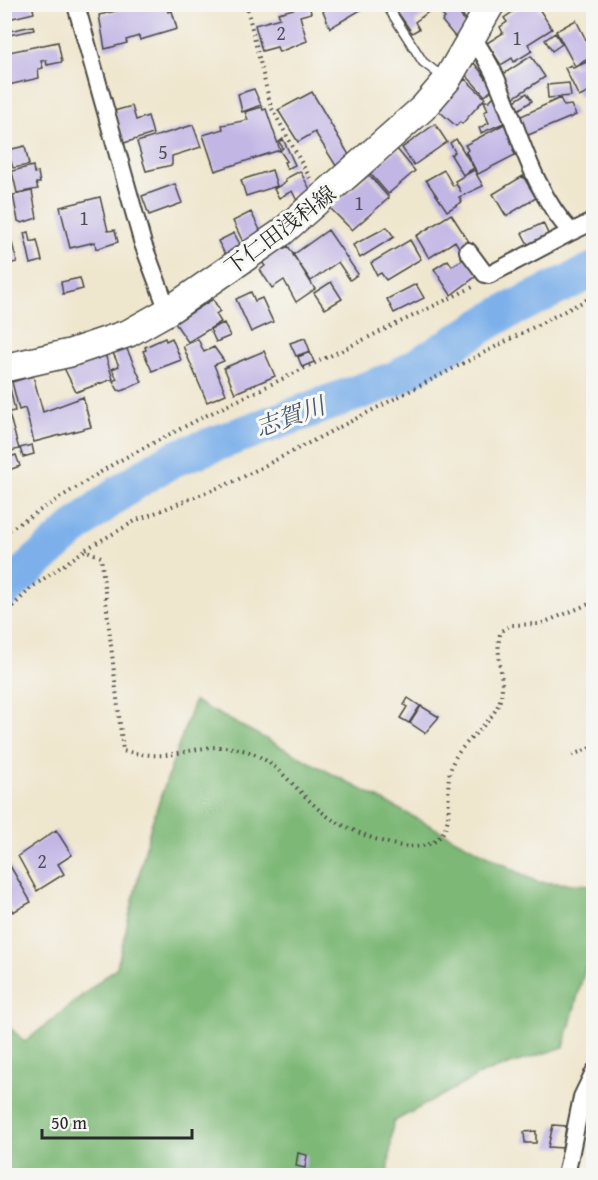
<svg xmlns="http://www.w3.org/2000/svg" width="598" height="1180" viewBox="0 0 598 1180" font-family="'Gentium Book Plus','Noto Serif JP',serif">
<rect width="100%" height="100%" fill="#f6f6f2"/>
<filter id="ink" filterUnits="userSpaceOnUse"><feTurbulence type="fractalNoise" baseFrequency=".0167" numOctaves="2"/><feDisplacementMap in="SourceGraphic" scale="12" xChannelSelector="R" yChannelSelector="G"/><feConvolveMatrix kernelMatrix="1 2 1 2 8 2 1 2 1" color-interpolation-filters="sRGB"/></filter>
<filter id="wash" filterUnits="userSpaceOnUse"><feTurbulence type="fractalNoise" baseFrequency=".008" numOctaves="4" result="noise"/><feDisplacementMap in="SourceGraphic" scale="24" xChannelSelector="R" yChannelSelector="G"/><feGaussianBlur stdDeviation="1.35" result="paint"/><feColorMatrix in="noise" values="0 0 0 0 0 0 0 0 0 0 0 0 0 0 0 0 0 1.4 0 .05"/><feComposite in="paint" operator="in"/></filter>
<g filter="url(#wash)">
<rect width="100%" height="100%" fill="#efe6ce"/>
<path fill="#7db876" stroke="#547250" stroke-width="1.5" d="M 194,701 L 537,882 L 593,885 L 593,948 L 590,950 L 564,1047 L 483,1073 L 393,1122 L 388,1175 L 5,1175 L 4,1022 L 25,1042 L 117,967 L 151,825 Z"/>
<g fill="none" stroke-linecap="round" stroke-linejoin="round">
<path stroke="#7db0ea" stroke-width="36" d="M 4,591 C 58,543 111,491 176,458 L 395,379 L 500,315 L 594,270"/>
</g>
<g id="blocks">
<path fill="#c2b6e5" d="M 4,4 L 32,4 L 34,13 L 4,20 Z
M 153,4 L 166,4 L 168,12 L 172,11 L 177,29 L 140,40 L 139,36 L 126,40 L 127,43 L 105,49 L 99,15 L 140,5 L 143,7 Z
M 334,4 L 371,4 L 330,28 L 323,11 Z
M 392,4 L 439,4 L 415,22 L 419,29 L 412,33 Z
M 455,4 L 475,4 L 466,20 Z
M 524,4 L 528,9 L 536,4 L 552,29 L 528,44 L 532,51 L 514,62 L 512,58 L 501,65 L 487,43 L 503,33 L 500,27 L 507,22 L 504,18 Z
M 309,5 L 311,13 L 300,16 L 307,41 L 279,52 L 277,47 L 262,51 L 255,25 L 280,18 L 278,13 Z
M 454,6 L 466,23 L 456,38 L 442,21 L 445,18 L 442,15 Z
M 576,20 L 594,56 L 575,66 L 556,31 Z
M 33,26 L 34,30 L 4,36 L 4,32 Z
M 555,33 L 562,44 L 552,51 L 545,40 Z
M 58,42 L 62,62 L 47,65 L 46,60 L 41,61 L 43,68 L 38,69 L 39,78 L 4,86 L 4,53 Z
M 531,56 L 545,77 L 513,98 L 499,77 Z
M 594,59 L 594,90 L 579,97 L 565,68 L 571,65 L 573,68 Z
M 474,63 L 494,88 L 485,96 L 464,73 Z
M 465,79 L 485,98 L 462,124 L 460,122 L 456,126 L 439,111 L 442,108 L 441,106 Z
M 569,83 L 571,96 L 548,98 L 547,85 Z
M 254,89 L 261,105 L 242,112 L 238,94 Z
M 312,92 L 352,160 L 338,169 L 315,132 L 298,142 L 278,110 Z
M 527,93 L 532,101 L 518,110 L 513,102 Z
M 496,94 L 508,121 L 481,133 L 479,128 L 489,123 L 484,112 L 488,110 L 484,101 L 489,101 Z
M 560,98 L 564,106 L 571,105 L 576,115 L 526,136 L 517,118 Z
M 132,106 L 136,120 L 148,116 L 153,134 L 124,143 L 114,111 Z
M 262,107 L 263,110 L 266,109 L 280,150 L 215,171 L 203,135 L 223,129 L 222,125 L 248,120 L 245,112 Z
M 508,122 L 515,134 L 510,137 L 516,149 L 513,150 L 515,155 L 478,174 L 466,152 L 468,150 L 465,145 Z
M 435,124 L 447,142 L 414,165 L 402,148 Z
M 193,125 L 201,147 L 172,156 L 172,165 L 146,171 L 137,142 Z
M 283,139 L 295,165 L 287,169 L 284,162 L 287,161 L 280,151 L 283,148 L 279,142 Z
M 456,139 L 474,168 L 463,175 L 451,155 L 455,152 L 450,143 Z
M 25,146 L 29,165 L 13,168 L 8,150 Z
M 397,149 L 415,171 L 388,194 L 369,172 Z
M 33,166 L 34,173 L 38,172 L 40,183 L 36,183 L 38,189 L 17,193 L 12,171 Z
M 272,170 L 277,186 L 246,196 L 241,180 Z
M 444,170 L 453,186 L 456,184 L 461,192 L 455,181 L 474,170 L 483,186 L 459,197 L 462,202 L 447,211 L 426,180 Z
M 300,171 L 313,195 L 299,205 L 292,191 L 279,198 L 274,189 L 286,182 L 285,179 Z
M 369,175 L 389,198 L 352,230 L 330,208 Z
M 523,176 L 536,198 L 506,216 L 493,194 Z
M 175,184 L 182,203 L 149,215 L 142,196 Z
M 32,191 L 37,218 L 22,223 L 18,221 L 13,195 Z
M 100,197 L 108,231 L 115,230 L 118,242 L 96,249 L 95,242 L 70,248 L 60,207 Z
M 251,212 L 262,234 L 244,244 L 233,221 Z
M 451,214 L 471,245 L 461,251 L 455,241 L 429,258 L 416,236 Z
M 543,223 L 550,238 L 530,248 L 522,233 Z
M 387,227 L 394,237 L 360,258 L 353,245 Z
M 328,230 L 358,274 L 350,280 L 338,262 L 311,281 L 293,255 Z
M 29,232 L 31,242 L 37,240 L 42,261 L 31,264 L 24,233 Z
M 234,233 L 242,248 L 226,256 L 218,241 Z
M 410,240 L 421,259 L 386,280 L 381,273 L 377,275 L 371,263 Z
M 12,243 L 17,262 L 4,265 L 4,245 Z
M 288,246 L 315,289 L 296,302 L 284,280 L 272,288 L 260,270 L 265,266 L 261,261 Z
M 467,257 L 478,275 L 451,295 L 434,269 L 448,260 L 452,266 Z
M 80,278 L 83,289 L 63,294 L 61,282 Z
M 331,282 L 342,299 L 325,309 L 314,293 Z
M 416,284 L 424,298 L 394,313 L 387,299 Z
M 251,292 L 255,301 L 262,298 L 273,322 L 251,332 L 236,299 Z
M 213,299 L 220,311 L 216,314 L 221,322 L 188,342 L 175,323 Z
M 224,323 L 230,336 L 216,342 L 210,329 Z
M 165,338 L 166,341 L 172,338 L 181,360 L 152,371 L 143,351 L 146,350 L 145,347 Z
M 305,338 L 310,351 L 296,356 L 290,343 Z
M 198,339 L 204,352 L 214,347 L 224,361 L 214,365 L 226,394 L 207,402 L 183,346 Z
M 126,347 L 142,382 L 122,391 L 118,390 L 113,381 L 117,379 L 112,369 L 119,366 L 113,353 Z
M 104,351 L 113,379 L 76,392 L 64,368 Z
M 264,351 L 275,376 L 235,393 L 224,368 Z
M 310,352 L 314,362 L 302,367 L 298,357 Z
M 33,376 L 43,412 L 83,397 L 91,427 L 34,442 L 25,408 L 19,410 L 12,382 Z
M 8,379 L 15,411 L 4,413 L 4,380 Z
M 9,414 L 19,449 L 4,453 L 4,416 Z
M 32,445 L 34,454 L 23,457 L 20,448 Z
M 16,455 L 20,466 L 6,471 L 4,459 Z
M 408,698 L 420,706 L 409,723 L 400,718 L 407,707 L 404,705 Z
M 421,706 L 439,717 L 425,733 L 410,723 Z
M 56,830 L 72,855 L 58,864 L 64,874 L 37,891 L 18,856 Z
M 9,864 L 31,902 L 13,912 L 4,897 L 4,867 Z
M 553,1125 L 566,1126 L 563,1148 L 548,1147 Z
M 536,1131 L 536,1143 L 525,1143 L 524,1132 Z
M 298,1153 L 307,1155 L 305,1168 L 296,1166 Z"/>
</g>
</g>
<g filter="url(#ink)">
<use href="#blocks" fill-opacity="0" stroke="#484743" stroke-width="1.5"/>
<g fill="none" stroke-linecap="round" stroke-linejoin="round">
<defs>
<path id="service" d="M 386,4 L 423,62 L 444,78"/>
<path id="minor" d="M 79,4 L 76,5 L 143,244 L 168,311
M 473,37 C 481,51 490,64 496,78 C 519,130 532,190 571,232 L 594,221
M 468,251 L 485,274 L 489,275 L 571,232
M 566,1176 L 582,1097 L 594,1072"/>
<path id="primary" d="M 4,368 L 70,353 L 129,333 L 168,311 L 281,233 L 423,108 L 447,80 L 491,4"/>
</defs>
<use href="#service" stroke="#484743" stroke-width="11"/>
<use href="#minor" stroke="#484743" stroke-width="20"/>
<use href="#primary" stroke="#484743" stroke-width="30"/>
<path stroke="#484743" stroke-width="4" stroke-dasharray="1.5 4.5" stroke-linecap="butt" d="M 246,4 L 271,107 L 310,178
M 4,533 L 115,463 L 201,418 L 473,287
M 86,549 L 137,520 L 235,481 L 594,296
M 4,615 L 32,587 L 85,550 L 101,557 L 123,751 C 139,754 157,757 173,754 C 201,749 220,742 249,752 C 280,762 304,802 333,820 C 359,834 431,869 446,826 C 452,808 445,786 451,768 C 457,744 489,728 499,703 C 508,681 493,654 501,631 L 511,625 L 540,624 L 594,602
M 572,755 L 594,747"/>
<use href="#service" stroke="#fff" stroke-width="8"/>
<use href="#minor" stroke="#fff" stroke-width="16"/>
<use href="#primary" stroke="#fff" stroke-width="27"/>
</g>
</g>
<g text-anchor="middle" stroke-width="6" stroke-linejoin="round" paint-order="stroke">
<g font-size="20" fill="#514e5a">
<text x="281" y="40">2</text>
<text x="517" y="45">1</text>
<text x="163" y="159">5</text>
<text x="359" y="210">1</text>
<text x="84" y="225">1</text>
<text x="42" y="868">2</text>
</g>
<g font-size="22" fill="#2b2b2b" stroke="#f6f6f2">
<text transform="translate(280 230) rotate(-37)" y="8">下仁田浅科線</text>
</g>
<g font-size="24" font-style="italic" fill="#485a6e" stroke="#f6f6f2">
<text transform="translate(290 417) rotate(-20)" y="8">志賀川</text>
</g>
</g>
<rect width="598" height="1180" fill="none" stroke="#f6f6f2" stroke-width="24"/>
<path d="M42 1129v9h150v-9" fill="none" stroke="#2b2b2b" stroke-width="3"/>
<text x="51" y="1129" font-size="18" fill="#2b2b2b" stroke="#f6f6f2" stroke-width="4.5" paint-order="stroke">50 m</text>
</svg>
